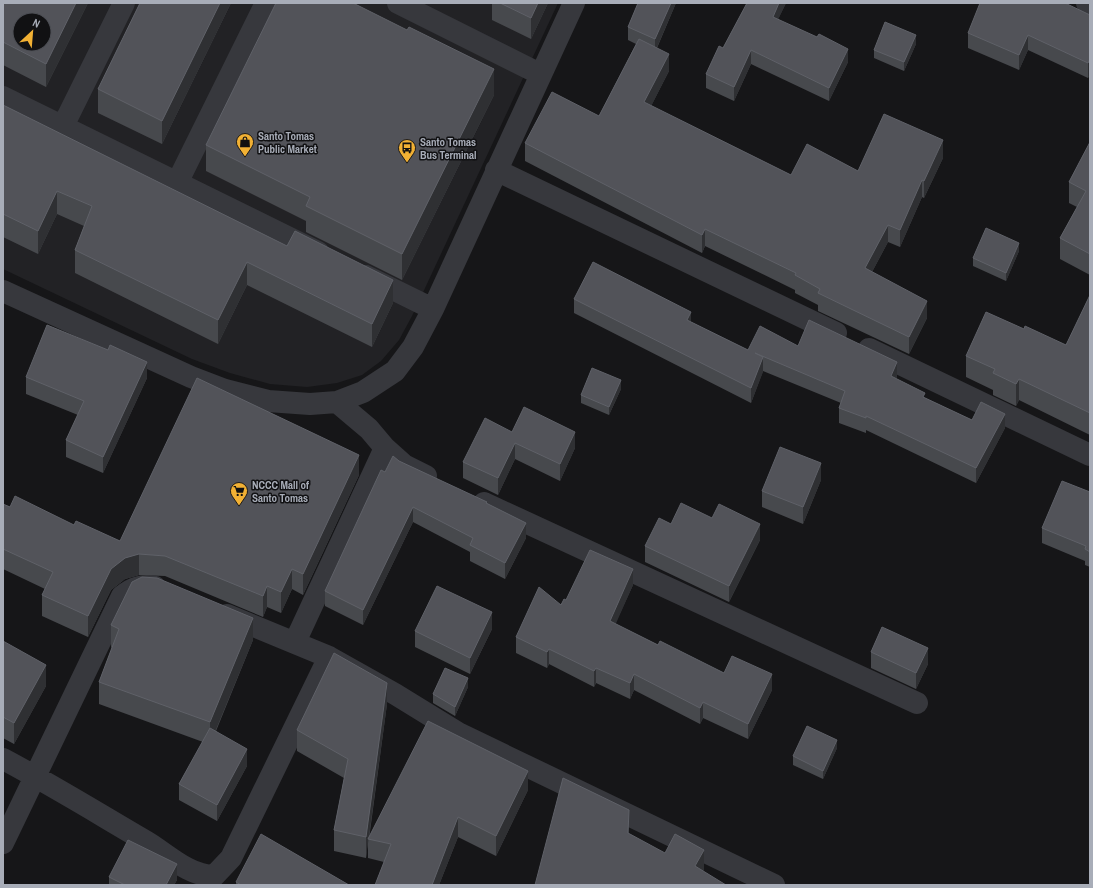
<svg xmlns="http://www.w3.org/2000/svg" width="1093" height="888" viewBox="0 0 1093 888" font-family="'Archivo Narrow',sans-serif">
<rect width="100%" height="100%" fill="#161618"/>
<path fill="#222225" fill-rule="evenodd" d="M 3,3 L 558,3 L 412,316 L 399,340 L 381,361 L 362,375 L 337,383 L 307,387 L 270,384 L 230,373 L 192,359 L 3,269 ZM 20,20 L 44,20 L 44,44 L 20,44 Z"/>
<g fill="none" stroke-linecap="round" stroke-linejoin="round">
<path stroke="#37383d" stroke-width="22" d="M 398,3 L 540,74
M 1087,3 L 1090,5
M 3,97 L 318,252
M 63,126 L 124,3
M 496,170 L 836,333
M 177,183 L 266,3
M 366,276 L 433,309
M 3,291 L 191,377 L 225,390 L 268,401 L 310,404 L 337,402 L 363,392 L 395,371 L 413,347 L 433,309 L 574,3
M 869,349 L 1090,455
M 337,402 L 369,429 L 385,448 L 404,465 L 426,476
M 484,503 L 917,703
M 227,615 L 329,657 L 395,694 L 460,734 L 774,885
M 295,642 L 385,448
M 3,759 C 52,785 99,814 147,842 C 167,854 189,876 214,876 L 231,858 L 329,657
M 3,843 L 122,596 C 134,587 141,585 155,587"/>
</g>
<path fill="#47494d" d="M 3,3 L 88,3 L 46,87 L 3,65 Z
M 140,3 L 231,3 L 162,144 L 98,113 L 98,89 Z
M 492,3 L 548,3 L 531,39 L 492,20 Z
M 638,3 L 676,3 L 657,48 L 669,71 L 651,106 L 791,175 L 858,171 L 943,158 L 924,198 L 922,197 L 900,247 L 888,242 L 872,272 L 927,318 L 909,354 L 818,311 L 818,305 L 795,293 L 795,290 L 705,246 L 702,253 L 525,161 L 525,143 L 599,116 L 636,44 L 628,40 L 628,27 Z
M 747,3 L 786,3 L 778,19 L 848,62 L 829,101 L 751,64 L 734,101 L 706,88 L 706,74 L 723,48 Z
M 1090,15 L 1090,74 L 1088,78 L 1028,50 L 1019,70 L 968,48 L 968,33 Z
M 916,44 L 904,71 L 874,58 L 874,50 Z
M 494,95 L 402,280 L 306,232 L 306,221 L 206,171 L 206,145 Z
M 3,105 L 393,303 L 372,347 L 247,285 L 218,344 L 75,273 L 75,250 L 84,226 L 57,214 L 38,254 L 3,237 Z
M 1090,142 L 1090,275 L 1060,259 L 1060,238 L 1077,207 L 1069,203 L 1069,182 Z
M 1019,251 L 1006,281 L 973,266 L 973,258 Z
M 1090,295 L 1090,435 L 1019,400 L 1016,406 L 993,395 L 993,390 L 966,377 L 966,356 L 1024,329 L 1066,345 Z
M 574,299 L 691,322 L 748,350 L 798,346 L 897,376 L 896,379 L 925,398 L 972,420 L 1005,428 L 976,483 L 866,430 L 866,433 L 839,423 L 839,408 L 841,403 L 763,371 L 751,403 L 574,313 Z
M 26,377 L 147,378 L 103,473 L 66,457 L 66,440 L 78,415 L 26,394 Z
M 621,389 L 609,415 L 581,403 L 581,395 Z
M 512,432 L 575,448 L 560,481 L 515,459 L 498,495 L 463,478 L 463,462 Z
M 399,461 L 487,503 L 526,538 L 505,579 L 470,561 L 470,552 L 413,522 L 363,625 L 325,606 L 325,591 L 385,472 Z
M 359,475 L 303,595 L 292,589 L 281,613 L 267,607 L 263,617 L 165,576 L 139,575 L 125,579 L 111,590 L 88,637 L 42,616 L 42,595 L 45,589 L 3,569 L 3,504 L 10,507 L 74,525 L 120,541 Z
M 821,480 L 803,524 L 762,507 L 762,491 Z
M 1090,492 L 1090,567 L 1085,565 L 1085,561 L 1042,543 L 1042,528 Z
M 671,524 L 760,540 L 729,602 L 645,562 L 645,546 Z
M 633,585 L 615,624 L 658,645 L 724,673 L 772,690 L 748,739 L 703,718 L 700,724 L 634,690 L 630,699 L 596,683 L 594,687 L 549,664 L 547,668 L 516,653 L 516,637 L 566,600 Z
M 111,625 L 253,640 L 216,731 L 247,766 L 217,821 L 179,800 L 179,784 L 203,742 L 99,704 L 99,682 L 112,648 L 111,647 Z
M 492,629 L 470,674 L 415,647 L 415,631 Z
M 3,641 L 46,686 L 14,744 L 3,738 Z
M 871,652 L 928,664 L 916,689 L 871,668 Z
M 468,687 L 455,716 L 433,703 L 433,694 Z
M 387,704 L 369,839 L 528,790 L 496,856 L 458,837 L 439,885 L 375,885 L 384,862 L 368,858 L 368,840 L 366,858 L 334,851 L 334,830 L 344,778 L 297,751 L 297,730 Z
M 837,748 L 823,779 L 793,765 L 793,756 Z
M 109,877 L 177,880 L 174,885 L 109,885 Z
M 236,882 L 349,885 L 236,885 Z"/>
<path fill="#2f3033" d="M 76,3 L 88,3 L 46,87 L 46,64 Z
M 220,3 L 231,3 L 162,144 L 162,121 Z
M 538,3 L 548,3 L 531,39 L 531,18 Z
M 671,3 L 676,3 L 655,52 L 655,39 Z
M 779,3 L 786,3 L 773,30 L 773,17 Z
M 916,35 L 916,44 L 904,71 L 904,62 Z
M 1028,35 L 1028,50 L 1019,70 L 1019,55 Z
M 848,49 L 848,62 L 829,101 L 829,88 Z
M 751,50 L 751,64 L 734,101 L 734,87 Z
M 669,54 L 669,71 L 644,120 L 644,102 Z
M 1090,58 L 1090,74 L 1088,78 L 1088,63 Z
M 494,69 L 494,95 L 402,280 L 402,254 Z
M 943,140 L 943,158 L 924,198 L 924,181 Z
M 922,180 L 922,197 L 900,247 L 900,230 Z
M 57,191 L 57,214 L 38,254 L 38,231 Z
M 888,225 L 888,242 L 865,285 L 865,268 Z
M 705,229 L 705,246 L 702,253 L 702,235 Z
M 1019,243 L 1019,251 L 1006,281 L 1006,273 Z
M 247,262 L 247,285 L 218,344 L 218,320 Z
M 393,280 L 393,303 L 372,347 L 372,324 Z
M 927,301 L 927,318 L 909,354 L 909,337 Z
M 691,312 L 691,326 L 687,320 Z
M 763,357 L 763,372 L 751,403 L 751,388 Z
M 147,362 L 147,378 L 103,473 L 103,457 Z
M 897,362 L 897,376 L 891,390 L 891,376 Z
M 1019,379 L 1019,400 L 1016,406 L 1016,384 Z
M 621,380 L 621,389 L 609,415 L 609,407 Z
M 1005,414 L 1005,428 L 976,483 L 976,468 Z
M 575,432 L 575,448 L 560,481 L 560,464 Z
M 515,443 L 515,459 L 498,495 L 498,478 Z
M 359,455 L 359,475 L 303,595 L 303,574 Z
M 821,463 L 821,480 L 803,524 L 803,507 Z
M 413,507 L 413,522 L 363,625 L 363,610 Z
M 526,523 L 526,538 L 505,579 L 505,563 Z
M 760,524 L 760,540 L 729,602 L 729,586 Z
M 139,554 L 139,575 L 125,579 L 111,590 L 88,637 L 88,616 L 111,569 L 125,558 Z
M 292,569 L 292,589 L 281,613 L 281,592 Z
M 633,569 L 633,585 L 610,637 L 610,621 Z
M 267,586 L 267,607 L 263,617 L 263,596 Z
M 492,612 L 492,629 L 470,674 L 470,658 Z
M 253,618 L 253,640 L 210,744 L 210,722 Z
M 928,648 L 928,664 L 916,689 L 916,673 Z
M 549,649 L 549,664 L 547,668 L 547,652 Z
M 46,665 L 46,686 L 14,744 L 14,723 Z
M 596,668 L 596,683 L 594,687 L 594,671 Z
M 634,674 L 634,690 L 630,699 L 630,683 Z
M 772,674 L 772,690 L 748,739 L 748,724 Z
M 468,678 L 468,687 L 455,716 L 455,707 Z
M 387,683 L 387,704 L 366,858 L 366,837 Z
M 703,702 L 703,718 L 700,724 L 700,708 Z
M 837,740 L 837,748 L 823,779 L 823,771 Z
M 247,749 L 247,766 L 217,821 L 217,805 Z
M 528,771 L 528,790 L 496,856 L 496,836 Z
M 629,810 L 629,829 L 628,853 L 628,833 Z
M 458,817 L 458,837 L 439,885 L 432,885 Z
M 704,850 L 704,870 L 696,885 L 695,866 Z
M 177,864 L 177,880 L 174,885 L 166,885 Z"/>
<path fill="#525359" stroke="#5f6168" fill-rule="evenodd" d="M 3,3 L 76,3 L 46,64 L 3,42 ZM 20,20 L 44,20 L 44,44 L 20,44 Z
M 140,3 L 220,3 L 162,121 L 98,89 Z
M 276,3 L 353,3 L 407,30 L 409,27 L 494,69 L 402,254 L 306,206 L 310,197 L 206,145 Z
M 500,3 L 538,3 L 531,18 Z
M 638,3 L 671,3 L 655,39 L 628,27 Z
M 747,3 L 779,3 L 773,17 L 817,37 L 819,34 L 848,49 L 829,88 L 751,50 L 734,87 L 706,74 L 719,46 L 723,48 Z
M 980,3 L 1065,3 L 1090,15 L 1090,59 L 1088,63 L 1028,35 L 1019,55 L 968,33 Z
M 885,22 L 916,35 L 904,62 L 874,50 Z
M 639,39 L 669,54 L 644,102 L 791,175 L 807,144 L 858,171 L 884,114 L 943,140 L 924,181 L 922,180 L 900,230 L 888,225 L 865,268 L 927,301 L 909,337 L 818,293 L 820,289 L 795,275 L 796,273 L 705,229 L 702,235 L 525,143 L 552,92 L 599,116 Z
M 3,105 L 287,246 L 295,231 L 393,280 L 372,324 L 247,262 L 218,320 L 75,250 L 92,206 L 57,191 L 38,231 L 3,214 Z
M 1090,142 L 1090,254 L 1060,238 L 1086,191 L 1069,182 Z
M 986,228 L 1019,243 L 1006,273 L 973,258 Z
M 593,262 L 691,312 L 687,320 L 748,350 L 760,326 L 798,346 L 809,320 L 897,362 L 891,376 L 925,393 L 923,397 L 972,420 L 981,402 L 1005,414 L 976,468 L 866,416 L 866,418 L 839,408 L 845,391 L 755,353 L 763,357 L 751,388 L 574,299 Z
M 1090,295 L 1090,413 L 1019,379 L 1016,384 L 993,373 L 995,369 L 966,356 L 986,312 L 1024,329 L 1025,326 L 1066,345 Z
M 47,325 L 108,350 L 110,345 L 147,362 L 103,457 L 66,440 L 84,401 L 26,377 Z
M 592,368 L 621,380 L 609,407 L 581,395 Z
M 197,378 L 359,455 L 303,574 L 292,569 L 281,592 L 267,586 L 263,596 L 165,556 L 139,554 L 125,558 L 111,569 L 88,616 L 42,595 L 53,572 L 3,549 L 3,504 L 10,507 L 15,496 L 74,525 L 76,521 L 120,541 Z
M 524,407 L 575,432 L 560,464 L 515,443 L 498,478 L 463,462 L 485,418 L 512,432 Z
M 780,447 L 821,463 L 803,507 L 762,491 Z
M 393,456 L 399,461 L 487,502 L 486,503 L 526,523 L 505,563 L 470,545 L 473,538 L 413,507 L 363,610 L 325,591 L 381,470 L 385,472 Z
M 1062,481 L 1090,492 L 1090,552 L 1085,549 L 1086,546 L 1042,528 Z
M 681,503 L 712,518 L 719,504 L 760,524 L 729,586 L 645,546 L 659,518 L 671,524 Z
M 590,550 L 633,569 L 610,621 L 658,645 L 660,641 L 724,673 L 732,656 L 772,674 L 748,724 L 703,702 L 700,708 L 634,674 L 630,683 L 596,668 L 594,671 L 549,649 L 547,652 L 516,637 L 539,587 L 561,605 L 564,599 L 566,600 Z
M 142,577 L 157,578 L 253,618 L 210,722 L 99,682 L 119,629 L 111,625 L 132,582 Z
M 437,586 L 492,612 L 470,658 L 415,631 Z
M 882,627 L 928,648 L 916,673 L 871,652 Z
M 3,641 L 46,665 L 14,723 L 3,717 Z
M 334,653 L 387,683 L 366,837 L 334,830 L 348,759 L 297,730 Z
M 445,668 L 468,678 L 455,707 L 433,694 Z
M 428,721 L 528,771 L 496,836 L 458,817 L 432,885 L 375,885 L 391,844 L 368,839 Z
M 807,726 L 837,740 L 823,771 L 793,756 Z
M 210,728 L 247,749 L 217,805 L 179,784 Z
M 563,778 L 629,810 L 628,833 L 665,853 L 675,834 L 704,850 L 695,866 L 726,885 L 535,885 Z
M 261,834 L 349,885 L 241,885 L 236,882 Z
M 128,840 L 177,864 L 166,885 L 125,885 L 109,877 Z"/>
<defs>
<symbol id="shop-pin" viewBox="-11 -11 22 30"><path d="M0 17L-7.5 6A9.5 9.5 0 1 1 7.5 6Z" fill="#f2b134" stroke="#111113"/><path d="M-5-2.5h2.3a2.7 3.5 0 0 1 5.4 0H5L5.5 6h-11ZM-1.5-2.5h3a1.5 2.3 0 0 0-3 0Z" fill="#111"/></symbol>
<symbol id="bus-pin" viewBox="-11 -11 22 30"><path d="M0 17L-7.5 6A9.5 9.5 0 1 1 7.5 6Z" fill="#f2b134" stroke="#111113"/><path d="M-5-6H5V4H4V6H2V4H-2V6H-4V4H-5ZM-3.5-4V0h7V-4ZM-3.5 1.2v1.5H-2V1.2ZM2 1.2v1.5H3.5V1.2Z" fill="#111"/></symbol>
<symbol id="supermarket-pin" viewBox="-11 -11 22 30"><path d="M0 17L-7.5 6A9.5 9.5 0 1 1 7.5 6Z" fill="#f2b134" stroke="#111113"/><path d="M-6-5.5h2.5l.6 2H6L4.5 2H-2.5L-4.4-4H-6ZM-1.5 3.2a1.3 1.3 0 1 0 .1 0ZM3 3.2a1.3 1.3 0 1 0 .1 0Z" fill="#111"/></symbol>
</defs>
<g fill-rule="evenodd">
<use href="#shop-pin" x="235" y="132" width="20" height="27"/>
<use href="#bus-pin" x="397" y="138" width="20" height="27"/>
<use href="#supermarket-pin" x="229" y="481" width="20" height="27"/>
</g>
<g text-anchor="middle" stroke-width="3" stroke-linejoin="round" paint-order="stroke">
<g font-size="11" font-weight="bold" fill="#a8adb8" stroke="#111113" text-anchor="start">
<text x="258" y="140">Santo Tomas<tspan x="258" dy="13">Public Market</tspan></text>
<text x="420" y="146">Santo Tomas<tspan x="420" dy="13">Bus Terminal</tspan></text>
<text x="252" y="489">NCCC Mall of<tspan x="252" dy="13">Santo Tomas</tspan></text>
</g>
</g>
<rect width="1093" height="888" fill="none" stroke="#a8adb8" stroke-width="8"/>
<g transform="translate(32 32) rotate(26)"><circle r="19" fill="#111113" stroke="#4d4f55"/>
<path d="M0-3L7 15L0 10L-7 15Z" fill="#f2b134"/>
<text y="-6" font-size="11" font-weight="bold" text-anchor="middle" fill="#a8adb8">N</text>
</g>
</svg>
